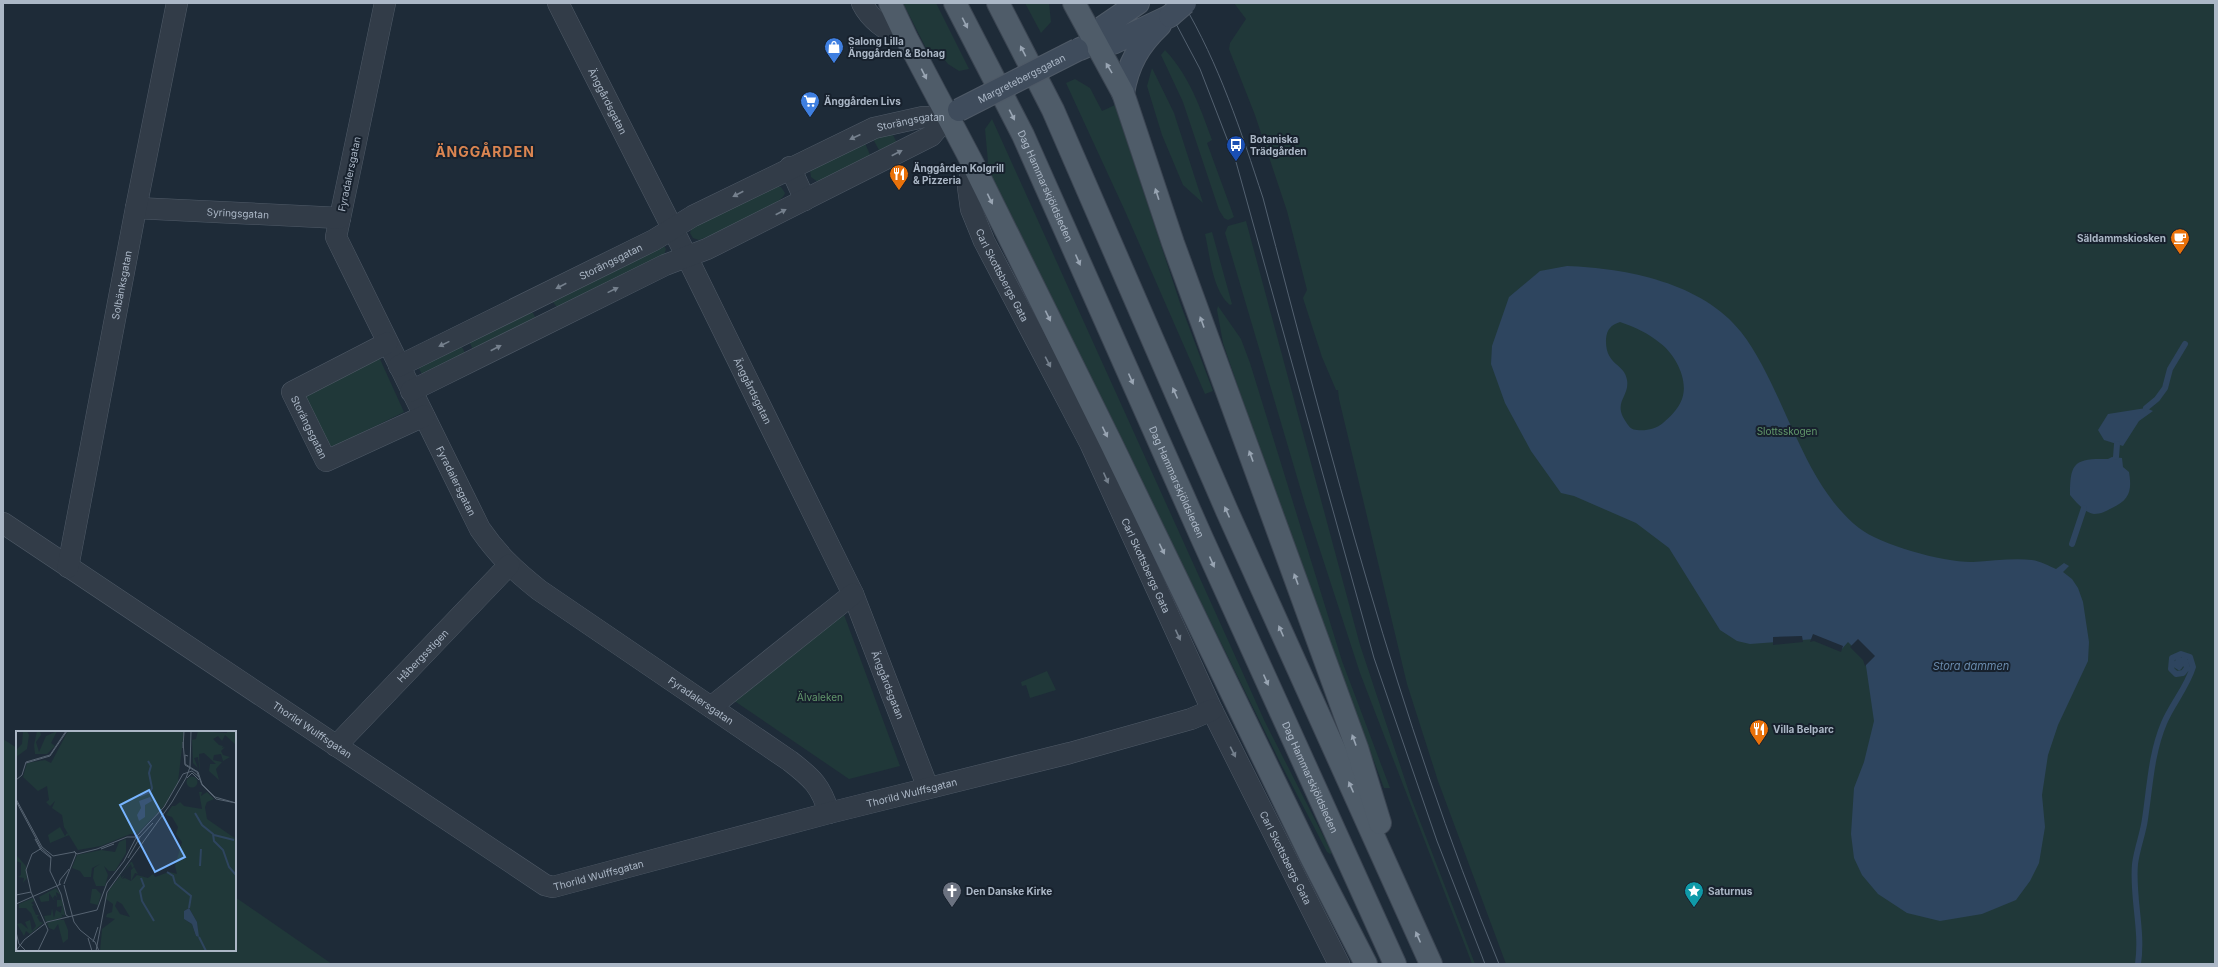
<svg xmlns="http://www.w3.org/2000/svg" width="2218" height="967" viewBox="0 0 2218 967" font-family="Inter,sans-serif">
<rect width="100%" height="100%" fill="#1e2b38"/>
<path fill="#203839" d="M 903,3 L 936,3 L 969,69 L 959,71 L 948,64 L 936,49 L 930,51 L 926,48 Z
M 1025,3 L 1049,3 L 1051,22 L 1041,33 Z
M 1234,3 L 2215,3 L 2215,964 L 1506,964 L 1438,781 L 1407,684 L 1339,399 L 1338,390 L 1336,390 L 1322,357 L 1303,298 L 1307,290 L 1287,211 L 1255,115 L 1229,49 L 1230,43 L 1246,19 Z
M 1165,50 C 1190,77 1200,107 1212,140 L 1207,143 L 1234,217 L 1228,220 L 1224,218 L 1219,210 L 1183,102 L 1161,55 Z
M 1152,68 L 1174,113 L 1203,203 L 1183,185 L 1162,135 L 1147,86 Z
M 1075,79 L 1090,88 L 1102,111 L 1115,105 L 1180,303 L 1213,391 L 1205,394 L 1125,211 L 1066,83 Z
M 992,119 L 1265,722 L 1332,853 L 1330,854 L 1327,852 L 1281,764 L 986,168 L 988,162 L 985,129 Z
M 892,133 L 897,143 L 880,152 L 872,137 Z
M 864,141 L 871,157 L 818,182 L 811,177 L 810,170 Z
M 774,186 L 781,187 L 785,193 C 783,206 713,234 699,240 L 693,238 L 690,233 L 692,227 Z
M 1246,221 L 1360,645 L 1411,798 L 1475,964 L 1472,964 L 1471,961 L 1360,673 L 1305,504 L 1225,233 L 1228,226 Z
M 1212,232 L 1232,304 L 1230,305 C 1212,290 1210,255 1205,234 Z
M 664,246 L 666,249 L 664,255 L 560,306 L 556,306 L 553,302 Z
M 1218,306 L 1241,339 L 1250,363 L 1342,661 L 1390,788 L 1384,788 L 1281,513 L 1223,343 L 1217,310 Z
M 530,311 L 533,313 L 535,317 L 533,319 L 473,350 L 469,341 Z
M 461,345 L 465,353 L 422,374 L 418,367 Z
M 379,357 L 404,412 L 333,447 L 323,441 L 304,402 L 306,394 Z
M 843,612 L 900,766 L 849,779 L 733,700 Z
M 1047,671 L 1056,690 L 1030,698 L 1026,685 L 1022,686 L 1021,682 Z
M 3,739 L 17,748 L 17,950 L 235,950 L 235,897 L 332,964 L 3,964 Z"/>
<path fill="#2e455f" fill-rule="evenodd" d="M 1567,266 C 1626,268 1703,283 1741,332 C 1764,361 1782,408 1798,441 C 1813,473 1831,506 1859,528 C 1880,545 1946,563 1973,562 C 1992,561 2013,558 2032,560 C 2040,561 2049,566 2056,569 L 2064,563 L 2069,566 L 2063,572 L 2072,579 L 2078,588 L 2083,602 L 2089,642 L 2088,661 L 2058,725 L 2048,755 L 2042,795 L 2045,827 L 2039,863 L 2030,881 L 2016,900 L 1982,914 L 1940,921 L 1907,913 L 1878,894 L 1862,875 L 1854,858 L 1851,834 L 1854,788 L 1864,762 L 1874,721 L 1865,659 L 1848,642 L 1841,650 L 1815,639 L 1750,644 L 1737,641 L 1720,630 L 1669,548 L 1636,523 L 1574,496 L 1561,493 L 1531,451 L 1505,403 L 1491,364 L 1492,346 L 1509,297 L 1540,271 ZM 1620,322 C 1635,327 1648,333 1660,343 C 1675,354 1689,380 1682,399 C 1679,408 1670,417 1663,423 C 1656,429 1646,431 1637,430 C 1632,430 1629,427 1626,422 C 1612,402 1630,397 1627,380 C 1625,363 1605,366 1606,339 C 1607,329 1611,325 1620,322 Z
M 2146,408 L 2153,411 L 2139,421 L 2123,446 L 2104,440 L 2098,430 L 2108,414 Z
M 2112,457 L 2122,458 L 2123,467 L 2129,472 C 2132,490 2130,500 2112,508 C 2106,511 2101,514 2094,514 C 2085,513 2076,502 2070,495 C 2070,463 2074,458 2108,459 Z"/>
<path fill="#1e2b38" d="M 1813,634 L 1843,646 L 1841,652 L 1814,641 L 1810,642 Z
M 1802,636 L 1803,642 L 1773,645 L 1773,637 Z
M 1858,639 L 1875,656 L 1865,666 L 1863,660 L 1850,647 Z"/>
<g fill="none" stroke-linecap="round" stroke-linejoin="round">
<path stroke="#2e455f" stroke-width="6" d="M 2146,408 L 2157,399 L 2165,388 L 2170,369 L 2185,344
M 2116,457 L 2117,444
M 2072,544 L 2084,508
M 2138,964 C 2143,930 2132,897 2135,864 C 2137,848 2143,834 2145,819 C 2150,786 2151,754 2164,723 C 2172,704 2187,687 2193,667 L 2190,657 L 2181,654 L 2172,658 L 2171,669 L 2176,674 L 2183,673 L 2187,668 L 2185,661 L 2179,660 L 2176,665 L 2179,667 L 2181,664"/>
<defs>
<g id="minor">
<path id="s1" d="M 385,3 L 336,237 L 480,529 C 498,555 514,570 539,590 L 790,761 C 812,778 821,786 829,813"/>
<path id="s2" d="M 558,3 L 687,257 L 853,594 L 928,788"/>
<path d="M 862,3 C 871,21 888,32 907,39"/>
<path id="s3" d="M 973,164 L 968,187 L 971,209 L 984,241 L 1090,443 L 1212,710 L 1339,964"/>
<path d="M 790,167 L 805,200"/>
<path id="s4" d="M 136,208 L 340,218"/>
<path id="s5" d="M 387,343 L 292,392 L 326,461 L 424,416"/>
<path id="s6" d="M 399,366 L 654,240 L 693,216 L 874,128 L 923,117 L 947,117"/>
<path d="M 411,391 L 665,265 L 707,249 L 931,136 L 947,117"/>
<path id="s7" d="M 3,523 L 545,885 L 553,887 L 829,813 L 1070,753 L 1191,719 L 1212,710"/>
<path id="s8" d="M 68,567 L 136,208 L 177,3"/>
<path d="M 711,707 L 853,594"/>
<path id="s9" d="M 336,746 L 509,565"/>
</g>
<path id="secondary" d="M 1096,42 L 1103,27 L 1138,3
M 1080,49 L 1096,42 L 1113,43 L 1170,16
M 1123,93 C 1128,64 1139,45 1160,25"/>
<g id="primary">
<path d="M 890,3 L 907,39 L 973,164 L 1111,443 L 1311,857 L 1366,964"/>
<path id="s10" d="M 955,3 L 1023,135 L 1201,536 L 1395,964"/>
<path d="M 998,3 L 1053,110 L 1227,511 L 1431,964"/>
<path d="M 1074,3 L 1123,93 L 1173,243 L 1357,748 L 1380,823"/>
</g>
</defs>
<use href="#minor" stroke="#4f5a67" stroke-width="22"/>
<use href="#secondary" stroke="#4f5a67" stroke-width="24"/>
<use href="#primary" stroke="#3b4552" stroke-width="24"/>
<use href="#minor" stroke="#323c48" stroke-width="21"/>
<use href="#secondary" stroke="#3f4c5c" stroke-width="22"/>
<use href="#primary" stroke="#4f5c69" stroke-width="22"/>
<path stroke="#536170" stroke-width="1" d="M 1165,3 L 1200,69 L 1236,162 L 1374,658 L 1437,841 L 1485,964
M 1183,3 C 1219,64 1241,131 1263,198 C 1331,457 1397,716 1499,964"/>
<defs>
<g id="secondary-bridge">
<path d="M 1170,16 L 1185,3"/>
<path id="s11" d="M 959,110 L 1077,50"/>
</g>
</defs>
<use href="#secondary-bridge" stroke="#4f5a67" stroke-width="24" stroke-linecap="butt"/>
<use href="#secondary-bridge" stroke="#3f4c5c" stroke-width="22"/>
</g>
<defs><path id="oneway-solid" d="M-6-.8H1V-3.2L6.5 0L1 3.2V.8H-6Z"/></defs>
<g fill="#99a5b3">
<use href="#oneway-solid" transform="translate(965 23) rotate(63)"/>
<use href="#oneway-solid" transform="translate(1023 51) rotate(-117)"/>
<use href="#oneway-solid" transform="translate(1109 68) rotate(-121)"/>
<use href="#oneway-solid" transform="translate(924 74) rotate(63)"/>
<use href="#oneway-solid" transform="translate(1012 115) rotate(63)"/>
<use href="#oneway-solid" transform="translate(1157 194) rotate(-108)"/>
<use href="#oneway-solid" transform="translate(990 199) rotate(64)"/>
<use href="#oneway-solid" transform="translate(1078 260) rotate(66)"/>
<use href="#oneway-solid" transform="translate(1048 316) rotate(64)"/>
<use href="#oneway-solid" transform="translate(1202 322) rotate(-110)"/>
<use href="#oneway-solid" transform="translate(1131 379) rotate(66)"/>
<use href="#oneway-solid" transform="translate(1175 393) rotate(-114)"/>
<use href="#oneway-solid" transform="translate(1105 432) rotate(64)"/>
<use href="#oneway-solid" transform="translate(1251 456) rotate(-110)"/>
<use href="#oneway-solid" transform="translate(1227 512) rotate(-114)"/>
<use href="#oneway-solid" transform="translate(1162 549) rotate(64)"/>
<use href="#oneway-solid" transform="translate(1212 562) rotate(66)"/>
<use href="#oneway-solid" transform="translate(1296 579) rotate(-110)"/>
<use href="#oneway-solid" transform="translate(1281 631) rotate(-114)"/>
<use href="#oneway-solid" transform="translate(1266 680) rotate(66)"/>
<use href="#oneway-solid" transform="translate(1354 740) rotate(-110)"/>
<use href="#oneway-solid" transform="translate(1351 787) rotate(-114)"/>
<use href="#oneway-solid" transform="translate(1418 937) rotate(-114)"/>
</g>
<g fill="#75808d">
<use href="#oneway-solid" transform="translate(855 137) rotate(155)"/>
<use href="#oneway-solid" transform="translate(897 153) rotate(-27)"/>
<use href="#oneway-solid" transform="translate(738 194) rotate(153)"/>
<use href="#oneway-solid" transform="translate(781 212) rotate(-27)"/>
<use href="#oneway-solid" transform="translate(561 286) rotate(153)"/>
<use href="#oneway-solid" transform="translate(613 290) rotate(-26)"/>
<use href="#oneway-solid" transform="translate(444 344) rotate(154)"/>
<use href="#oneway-solid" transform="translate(496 348) rotate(-27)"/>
<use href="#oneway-solid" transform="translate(1048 362) rotate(62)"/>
<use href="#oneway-solid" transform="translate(1106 478) rotate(66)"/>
<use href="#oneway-solid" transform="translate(1178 635) rotate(65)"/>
<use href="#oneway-solid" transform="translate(1233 752) rotate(63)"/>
</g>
<defs>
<symbol id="shop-pin" viewBox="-11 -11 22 30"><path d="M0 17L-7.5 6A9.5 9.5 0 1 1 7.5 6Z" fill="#3f7fe0" stroke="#17212d"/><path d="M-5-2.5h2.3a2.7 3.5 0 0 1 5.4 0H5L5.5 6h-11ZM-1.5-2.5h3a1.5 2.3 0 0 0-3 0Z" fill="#fff"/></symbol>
<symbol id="supermarket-pin" viewBox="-11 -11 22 30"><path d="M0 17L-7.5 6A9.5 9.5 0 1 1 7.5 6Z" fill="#3f7fe0" stroke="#17212d"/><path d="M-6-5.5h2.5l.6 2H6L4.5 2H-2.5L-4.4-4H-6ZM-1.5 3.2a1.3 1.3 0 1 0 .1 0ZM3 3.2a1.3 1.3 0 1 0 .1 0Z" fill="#fff"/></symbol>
<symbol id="bus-pin" viewBox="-11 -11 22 30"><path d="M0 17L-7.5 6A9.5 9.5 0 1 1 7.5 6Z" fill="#1a4fb4" stroke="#17212d"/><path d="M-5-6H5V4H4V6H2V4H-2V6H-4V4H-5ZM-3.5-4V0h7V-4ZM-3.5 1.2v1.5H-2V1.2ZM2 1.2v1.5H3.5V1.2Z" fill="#fff"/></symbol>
<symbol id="restaurant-pin" viewBox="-11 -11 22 30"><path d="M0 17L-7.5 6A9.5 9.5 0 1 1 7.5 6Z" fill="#e8710a" stroke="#17212d"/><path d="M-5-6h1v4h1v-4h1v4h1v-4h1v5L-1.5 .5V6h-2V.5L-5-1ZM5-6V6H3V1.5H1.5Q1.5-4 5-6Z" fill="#fff"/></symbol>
<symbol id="cafe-pin" viewBox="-11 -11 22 30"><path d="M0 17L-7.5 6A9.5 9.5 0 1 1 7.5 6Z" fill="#e8710a" stroke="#17212d"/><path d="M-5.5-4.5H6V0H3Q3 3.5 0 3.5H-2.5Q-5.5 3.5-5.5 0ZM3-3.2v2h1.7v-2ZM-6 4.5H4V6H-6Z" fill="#fff"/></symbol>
<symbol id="church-pin" viewBox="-11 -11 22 30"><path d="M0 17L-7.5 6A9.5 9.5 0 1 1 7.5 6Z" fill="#6b7280" stroke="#17212d"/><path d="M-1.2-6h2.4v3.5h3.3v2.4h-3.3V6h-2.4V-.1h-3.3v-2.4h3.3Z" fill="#fff"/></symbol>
<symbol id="sight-pin" viewBox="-11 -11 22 30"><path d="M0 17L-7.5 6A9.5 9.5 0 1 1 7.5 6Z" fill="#0f9aa8" stroke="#17212d"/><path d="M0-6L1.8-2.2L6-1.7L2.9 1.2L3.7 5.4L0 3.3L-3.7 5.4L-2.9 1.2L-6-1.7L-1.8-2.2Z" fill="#fff"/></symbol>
</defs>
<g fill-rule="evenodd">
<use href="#shop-pin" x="823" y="36" width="22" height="30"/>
<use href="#supermarket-pin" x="799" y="90" width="22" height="30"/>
<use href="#bus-pin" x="1225" y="134" width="22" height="30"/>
<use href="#restaurant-pin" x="888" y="163" width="22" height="30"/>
<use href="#cafe-pin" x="2169" y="227" width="22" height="30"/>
<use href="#restaurant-pin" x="1748" y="718" width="22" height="30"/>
<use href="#church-pin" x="941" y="880" width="22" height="30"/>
<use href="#sight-pin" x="1683" y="880" width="22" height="30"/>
</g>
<g text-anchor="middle" stroke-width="4" stroke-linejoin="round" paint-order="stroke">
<g font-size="10" font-weight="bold" fill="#abb7c6" stroke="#17212d" text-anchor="start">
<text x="848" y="45">Salong Lilla<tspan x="848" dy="12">Änggården &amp; Bohag</tspan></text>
<text x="824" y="105">Änggården Livs</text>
<text x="1250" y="143">Botaniska<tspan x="1250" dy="12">Trädgården</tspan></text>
<text x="913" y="172">Änggården Kolgrill<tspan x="913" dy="12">&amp; Pizzeria</tspan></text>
<text x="2166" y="242" text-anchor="end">Säldammskiosken</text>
<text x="1773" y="733">Villa Belparc</text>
<text x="966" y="895">Den Danske Kirke</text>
<text x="1708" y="895">Saturnus</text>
</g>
<g font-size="10" fill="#abb7c6" stroke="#17212d">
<text dy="4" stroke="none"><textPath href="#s11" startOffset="70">Margretebergsgatan</textPath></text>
<text dy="4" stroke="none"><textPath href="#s2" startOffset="110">Änggårdsgatan</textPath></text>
<text dy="4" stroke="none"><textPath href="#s6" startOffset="569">Storängsgatan</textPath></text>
<text transform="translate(349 174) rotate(-78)" y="4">Fyradalersgatan</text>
<text dy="4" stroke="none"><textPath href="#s10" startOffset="204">Dag Hammarskjöldsleden</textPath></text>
<text dy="4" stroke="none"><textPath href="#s4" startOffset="102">Syringsgatan</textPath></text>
<text dy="4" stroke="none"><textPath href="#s6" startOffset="236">Storängsgatan</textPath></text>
<text dy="4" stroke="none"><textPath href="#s3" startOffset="119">Carl Skottsbergs Gata</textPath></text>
<text dy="4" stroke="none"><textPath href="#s8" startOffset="287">Solbänksgatan</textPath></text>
<text dy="4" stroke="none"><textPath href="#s2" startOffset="434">Änggårdsgatan</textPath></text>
<text dy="4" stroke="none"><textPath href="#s5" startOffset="146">Storängsgatan</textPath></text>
<text dy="4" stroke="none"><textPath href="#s1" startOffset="511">Fyradalersgatan</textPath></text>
<text dy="4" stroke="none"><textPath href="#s10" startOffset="528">Dag Hammarskjöldsleden</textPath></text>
<text dy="4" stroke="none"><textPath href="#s3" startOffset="443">Carl Skottsbergs Gata</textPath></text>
<text dy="4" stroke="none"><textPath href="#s9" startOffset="125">Håbergsstigen</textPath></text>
<text dy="4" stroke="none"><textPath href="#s2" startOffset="758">Änggårdsgatan</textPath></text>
<text dy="4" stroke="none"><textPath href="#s1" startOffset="846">Fyradalersgatan</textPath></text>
<text dy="4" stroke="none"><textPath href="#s7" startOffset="372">Thorild Wulffsgatan</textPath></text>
<text dy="4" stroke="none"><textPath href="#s10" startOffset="852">Dag Hammarskjöldsleden</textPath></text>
<text dy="4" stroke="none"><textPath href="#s7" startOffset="1031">Thorild Wulffsgatan</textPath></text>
<text dy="4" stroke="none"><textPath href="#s3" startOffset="767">Carl Skottsbergs Gata</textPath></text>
<text dy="4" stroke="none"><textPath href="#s7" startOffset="707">Thorild Wulffsgatan</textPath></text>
</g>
<g font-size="10" fill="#62976b" stroke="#17212d">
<text x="1787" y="435">Slottsskogen</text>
<text x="820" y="701">Älvaleken</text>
</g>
<g font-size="11" font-style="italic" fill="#698aac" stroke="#17212d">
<text x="1971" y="670">Stora dammen</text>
</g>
<g font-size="14" font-weight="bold" letter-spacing="1" fill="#db8551" stroke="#17212d">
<text x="485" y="157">ÄNGGÅRDEN</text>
</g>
</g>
<g transform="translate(16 731)">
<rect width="220" height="220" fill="#1e2b38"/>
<path d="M 7,0 L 11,0 L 13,4 L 11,18 L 0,26 L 0,19 L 6,13 ZM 21,0 L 24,0 L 25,4 L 20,11 L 23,21 L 30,5 L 41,0 L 35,12 L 39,15 L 31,23 L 19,23 L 18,14 ZM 52,0 L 168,0 L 162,51 L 148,75 L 121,103 L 114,103 L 85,115 L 62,119 L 48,96 L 46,84 L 36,77 L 39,70 L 34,75 L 30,71 L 33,69 L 31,55 L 22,60 L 7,46 L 11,32 L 29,29 L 35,32 ZM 182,0 L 211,2 L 211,0 L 220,0 L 220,12 L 219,13 L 209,4 L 206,10 L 202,5 L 197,8 L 203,14 L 207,15 L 206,17 L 209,16 L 205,20 L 207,24 L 214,26 L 207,30 L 205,23 L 198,24 L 197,29 L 206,31 L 200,38 L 203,49 L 193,40 L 194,33 L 200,33 L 188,22 L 183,23 L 184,42 L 182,26 L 178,27 L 182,37 L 177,32 L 176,9 L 180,8 ZM170.5 51a5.5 5.5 0 1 1 11 0a5.5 5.5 0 1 1-11 0ZM 183,61 L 186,61 L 185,65 L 191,61 L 198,68 L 191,71 L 189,76 L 191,88 L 220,108 L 220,220 L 84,220 L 86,198 L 99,188 L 90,186 L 91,183 L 96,181 L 97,173 L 90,168 L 93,159 L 115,131 L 116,131 L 118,135 L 116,137 L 115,133 L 105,143 L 105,147 L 109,144 L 106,148 L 109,147 L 115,150 L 115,139 L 118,136 L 122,143 L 119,142 L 115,150 L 121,144 L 132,147 L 137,143 L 139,146 L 153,141 L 161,143 L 159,135 L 166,111 L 160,103 L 162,96 L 156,86 L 150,84 L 156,75 L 159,75 L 164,71 L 168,75 L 186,78 ZM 101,170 L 106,173 L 114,186 L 104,183 L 99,175 ZM 173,177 L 181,191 L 182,204 L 180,205 L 176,193 L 168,188 L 168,180 ZM 44,96 L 49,105 L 51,102 L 53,104 L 34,112 L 32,104 ZM 110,108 L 110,122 L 99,140 L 93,140 L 88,135 L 92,144 L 89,155 L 80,155 L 77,147 L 78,137 L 84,133 L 76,137 L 75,146 L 68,146 L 64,140 L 56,137 L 61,124 L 85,119 L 99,121 L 103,111 ZM 2,109 L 1,125 L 10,135 L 11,147 L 7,152 L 8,147 L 2,146 L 5,144 L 5,132 L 0,130 ZM 40,157 L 45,164 L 40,161 L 41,167 L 39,164 L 37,167 L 39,171 L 33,162 L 33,170 L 25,171 L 23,166 ZM 76,158 L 80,158 L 85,163 L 82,174 L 74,172 ZM 45,165 L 49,185 L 45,183 L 47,186 L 30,191 L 28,185 L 35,184 L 36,177 L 38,187 L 40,179 L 45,182 L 46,175 L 41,176 L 41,169 L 45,169 ZM 17,167 L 18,170 L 15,172 L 18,174 L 16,175 L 20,184 L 23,184 L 21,186 L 24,191 L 28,191 L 25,192 L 27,192 L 14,203 L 10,200 L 8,205 L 1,193 L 5,192 L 12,198 L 9,191 L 14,189 L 16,200 L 20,195 L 15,182 L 10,177 L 3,177 L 3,173 ZM 40,189 L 48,189 L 52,199 L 52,208 L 47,212 L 42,193 L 38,199 L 33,197 L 31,192 Z" fill="#203839" fill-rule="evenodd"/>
<path d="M 134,66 L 136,70 L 129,74 L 129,86 L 123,90 L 121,84 L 125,77 L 123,70 ZM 173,177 L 181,191 L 183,206 L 180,205 L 176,193 L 168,188 L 168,180 Z" fill="#2e455f"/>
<path fill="none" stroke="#2e455f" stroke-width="2" d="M 124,65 L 134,61 L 136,57 L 133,42 L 135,35 L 132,30M 179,82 L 186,94 L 197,103 L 198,110 L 207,119 L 213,136 L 220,144M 198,104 L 218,109M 184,135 L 185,118M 151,141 L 157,145 L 159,152 L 175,165 L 173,177M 125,147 L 128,155 L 124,160 L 126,170 L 138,190M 183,206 L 190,220"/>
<path fill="none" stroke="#566371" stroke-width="1" d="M 167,11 L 169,34 L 181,41 L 186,54 L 200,68 L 220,72M 167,17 L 168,0M 172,25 L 169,24 L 169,33 L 182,41 L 186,53 L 199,66 L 220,72M 10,32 L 34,25 L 51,0M 171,47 L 176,42 L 183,49M 0,49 L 6,44 L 10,31 L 34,24 L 50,0M 0,68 L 26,116 L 37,125M 0,70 L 25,117 L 35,126 L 34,140 L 45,163 L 50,184 L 53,186M 19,108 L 25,119 L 35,127M 85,118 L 98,113M 60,123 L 58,120 L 61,123 L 81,118 L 111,106 L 124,106M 37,125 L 58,121M 112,127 L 124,106 L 137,92M 48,153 L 60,123M 43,154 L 44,149 L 53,138M 48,154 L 58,191 L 64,199 L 79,211 L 83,220M 0,164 L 15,161M 0,173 L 45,153M 0,201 L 3,213 L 10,220M 72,207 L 76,220M 77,211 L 82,196M 0,220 L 8,209 L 31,191 L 81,179 L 91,152 L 108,130 L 121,105 L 148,76 L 167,43 L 176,40 L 183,46M 22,220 L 32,199 L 15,161 L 10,139 L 16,123 L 26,117M 80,220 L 91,161 L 156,71 L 170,47 L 174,36 L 175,0"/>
<path fill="#77b4ff" fill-opacity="0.15" stroke="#77b4ff" stroke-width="2" d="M 133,59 L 169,126 L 139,141 L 104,74 Z"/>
<rect width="220" height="220" fill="none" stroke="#abb7c6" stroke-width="2"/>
</g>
<rect width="2218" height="967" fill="none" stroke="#abb7c6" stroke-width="8"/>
</svg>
